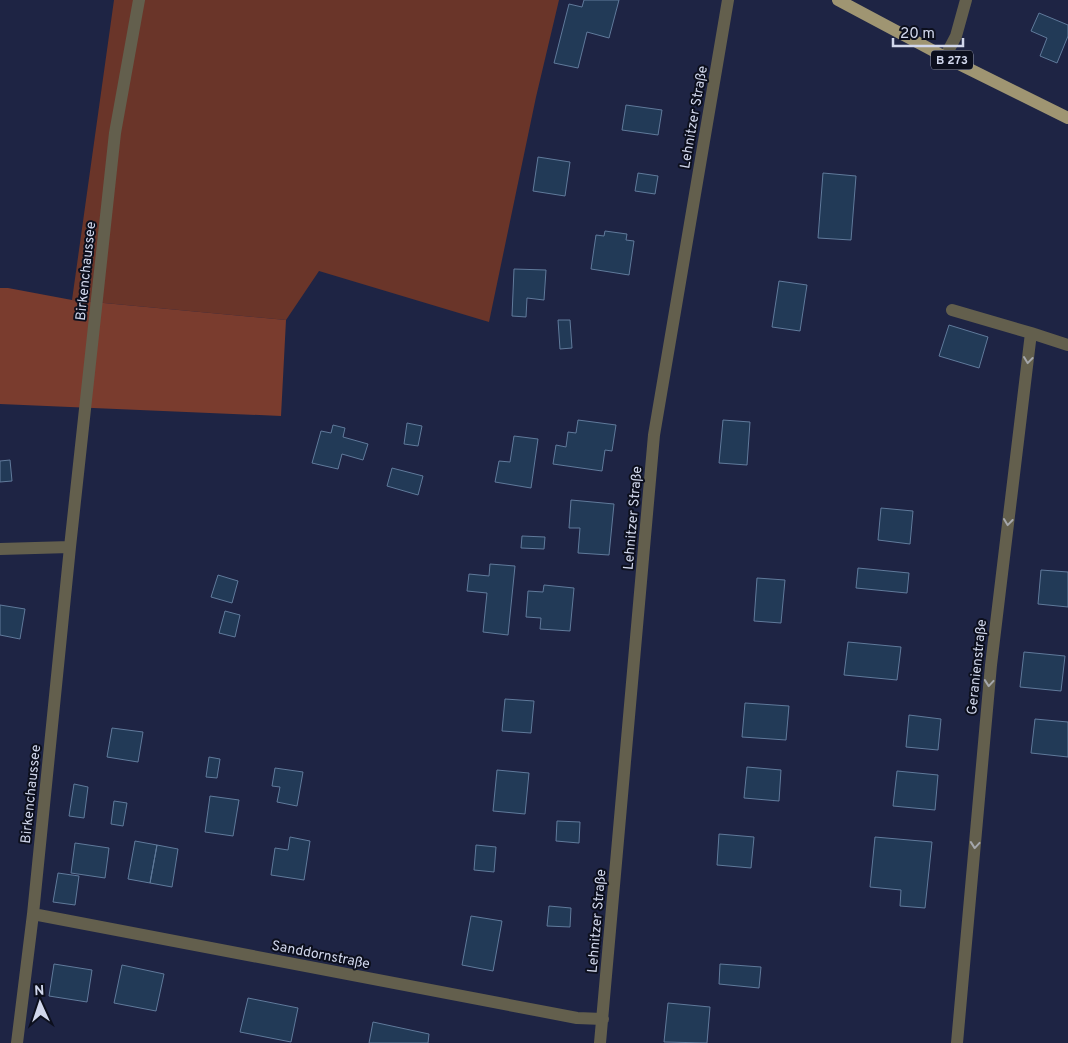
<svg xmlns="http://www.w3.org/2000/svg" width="1068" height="1043" viewBox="0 0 1068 1043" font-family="Overpass,sans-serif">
<rect width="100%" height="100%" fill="#1e2444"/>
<path fill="#6a3529" d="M 114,0 L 559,0 L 536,97 L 489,322 L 319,271 L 286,320 L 72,300 Z"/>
<path fill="#7a3c2e" d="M 0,288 L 8,288 L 72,300 L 286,320 L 281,416 L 0,404 Z"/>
<path fill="#223a57" stroke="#607a9b" d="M 584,0 L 619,0 L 609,38 L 587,32 L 578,68 L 554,63 L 569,4 L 582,7 Z
M 1039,13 L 1068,25 L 1068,36 L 1057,63 L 1040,56 L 1047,38 L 1031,31 Z
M 626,105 L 662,110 L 658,135 L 622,130 Z
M 538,157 L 570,162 L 565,196 L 533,191 Z
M 638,173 L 658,176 L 655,194 L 635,191 Z
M 823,173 L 856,176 L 851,240 L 818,238 Z
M 605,231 L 627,234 L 626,240 L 634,241 L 629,275 L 591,269 L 596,235 L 604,236 Z
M 514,269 L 546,270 L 544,300 L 527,298 L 526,317 L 512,316 Z
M 779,281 L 807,285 L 800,331 L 772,327 Z
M 558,320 L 570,320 L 572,348 L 560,349 Z
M 949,325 L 988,337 L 979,368 L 939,356 Z
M 578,420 L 616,425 L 612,451 L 605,450 L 602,471 L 553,464 L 556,445 L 566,447 L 568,432 L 576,433 Z
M 723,420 L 750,422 L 747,465 L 719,463 Z
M 407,423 L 422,426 L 418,446 L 404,444 Z
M 333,425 L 345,428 L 343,437 L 368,444 L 363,460 L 342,454 L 338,469 L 312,463 L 321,431 L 331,433 Z
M 514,436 L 538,439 L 531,488 L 495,482 L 499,461 L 510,462 Z
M 10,460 L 12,481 L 0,482 L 0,461 Z
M 392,468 L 423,476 L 418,495 L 387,486 Z
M 571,500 L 614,504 L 609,555 L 578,553 L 580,528 L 569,528 Z
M 881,508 L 913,511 L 910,544 L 878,540 Z
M 522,536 L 545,537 L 544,549 L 521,548 Z
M 490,564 L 515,566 L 508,635 L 483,632 L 487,593 L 467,591 L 469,574 L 489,576 Z
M 858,568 L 909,573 L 907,593 L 856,588 Z
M 1041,570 L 1068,572 L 1068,607 L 1038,604 Z
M 218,575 L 238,581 L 232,603 L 211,597 Z
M 757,578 L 785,580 L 781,623 L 754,621 Z
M 544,585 L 574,588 L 570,631 L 540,629 L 541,618 L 526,617 L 528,591 L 543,592 Z
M 0,605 L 25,609 L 20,639 L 0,635 Z
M 225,611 L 240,615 L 235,637 L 219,633 Z
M 848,642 L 901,647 L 897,680 L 844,675 Z
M 1024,652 L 1065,656 L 1061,691 L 1020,687 Z
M 505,699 L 534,701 L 531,733 L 502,731 Z
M 745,703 L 789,706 L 786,740 L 742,737 Z
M 909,715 L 941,719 L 938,750 L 906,747 Z
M 1035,719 L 1068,722 L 1068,757 L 1031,753 Z
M 112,728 L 143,732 L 138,762 L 107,757 Z
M 209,757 L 220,759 L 217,778 L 206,777 Z
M 747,767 L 781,770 L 779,801 L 744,798 Z
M 275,768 L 303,772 L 297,806 L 277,802 L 280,787 L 272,786 Z
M 497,770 L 529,773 L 525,814 L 493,811 Z
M 897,771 L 938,775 L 935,810 L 893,806 Z
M 74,784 L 88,787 L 84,818 L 69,816 Z
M 210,796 L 239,800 L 233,836 L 205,832 Z
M 114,801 L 127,803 L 123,826 L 111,824 Z
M 557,821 L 580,822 L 579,843 L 556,841 Z
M 719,834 L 754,837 L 751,868 L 717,865 Z
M 290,837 L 310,841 L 304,880 L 271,875 L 275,848 L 288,850 Z
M 875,837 L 932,842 L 925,908 L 900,906 L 901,890 L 870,887 Z
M 135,841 L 157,845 L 150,883 L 128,879 Z
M 75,843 L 109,848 L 105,878 L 71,873 Z
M 157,845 L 178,849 L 172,887 L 150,883 Z
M 476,845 L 496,847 L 494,872 L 474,870 Z
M 58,873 L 79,876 L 75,905 L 53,902 Z
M 549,906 L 571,908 L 570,927 L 547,926 Z
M 471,916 L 502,921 L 493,971 L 462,965 Z
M 54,964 L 92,970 L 87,1002 L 49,996 Z
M 720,964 L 761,967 L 759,988 L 719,984 Z
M 122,965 L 164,974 L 156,1011 L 114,1003 Z
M 248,998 L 298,1008 L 291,1042 L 240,1032 Z
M 668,1003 L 710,1007 L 707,1043 L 664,1042 Z
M 373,1022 L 429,1034 L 428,1043 L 369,1043 Z"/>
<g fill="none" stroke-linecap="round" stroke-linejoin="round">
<path stroke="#635f4d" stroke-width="12" d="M 945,57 L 956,36 L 966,0
M 952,310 L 1031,333
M 0,549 L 70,547
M 33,914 L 577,1018 L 603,1019
M 17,1043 L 33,914 L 70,547 L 115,133 L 139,0
M 600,1043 L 654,435 L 728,0
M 957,1043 L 991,665 L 1031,333 L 1068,345"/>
<path stroke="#9f9572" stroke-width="12" d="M 838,0 L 945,57 L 1068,118"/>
</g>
<defs><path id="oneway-chevron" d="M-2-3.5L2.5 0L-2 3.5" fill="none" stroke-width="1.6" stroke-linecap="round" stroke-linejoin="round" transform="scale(1.25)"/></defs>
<g stroke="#a5a7ac">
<use href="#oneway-chevron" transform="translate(1028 360) rotate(97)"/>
<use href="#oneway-chevron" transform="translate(1008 522) rotate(97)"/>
<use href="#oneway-chevron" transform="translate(989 683) rotate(95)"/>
<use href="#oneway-chevron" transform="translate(975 845) rotate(95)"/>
</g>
<g text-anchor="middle" stroke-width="4" stroke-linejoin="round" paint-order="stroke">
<rect fill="#0c0f1d" stroke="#969bae" stroke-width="1" x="931" y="50.5" width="42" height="19" rx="4"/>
<g font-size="12" font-weight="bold" fill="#d1d7ec">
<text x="952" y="64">B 273</text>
</g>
<g font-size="14" fill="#d1d7ec" stroke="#0c0f1d">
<text transform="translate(693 117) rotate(-80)" y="5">Lehnitzer Straße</text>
<text transform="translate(85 271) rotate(-84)" y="5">Birkenchaussee</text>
<text transform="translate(632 518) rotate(-85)" y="5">Lehnitzer Straße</text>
<text transform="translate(976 667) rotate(-84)" y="5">Geranienstraße</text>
<text transform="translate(30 794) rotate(-84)" y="5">Birkenchaussee</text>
<text transform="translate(596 921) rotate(-85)" y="5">Lehnitzer Straße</text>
<text transform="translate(321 954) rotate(11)" y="5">Sanddornstraße</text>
</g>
</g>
<g transform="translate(40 1003) rotate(357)" stroke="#0c0f1d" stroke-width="4" paint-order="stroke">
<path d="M0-4L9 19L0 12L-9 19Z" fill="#d1d7ec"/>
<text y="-8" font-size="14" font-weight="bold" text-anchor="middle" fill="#d1d7ec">N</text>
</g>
<path d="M893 38v8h70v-8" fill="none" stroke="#d1d7ec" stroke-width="2.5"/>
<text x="900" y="38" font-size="15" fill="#d1d7ec" stroke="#0c0f1d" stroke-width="4" paint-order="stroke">20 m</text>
</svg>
